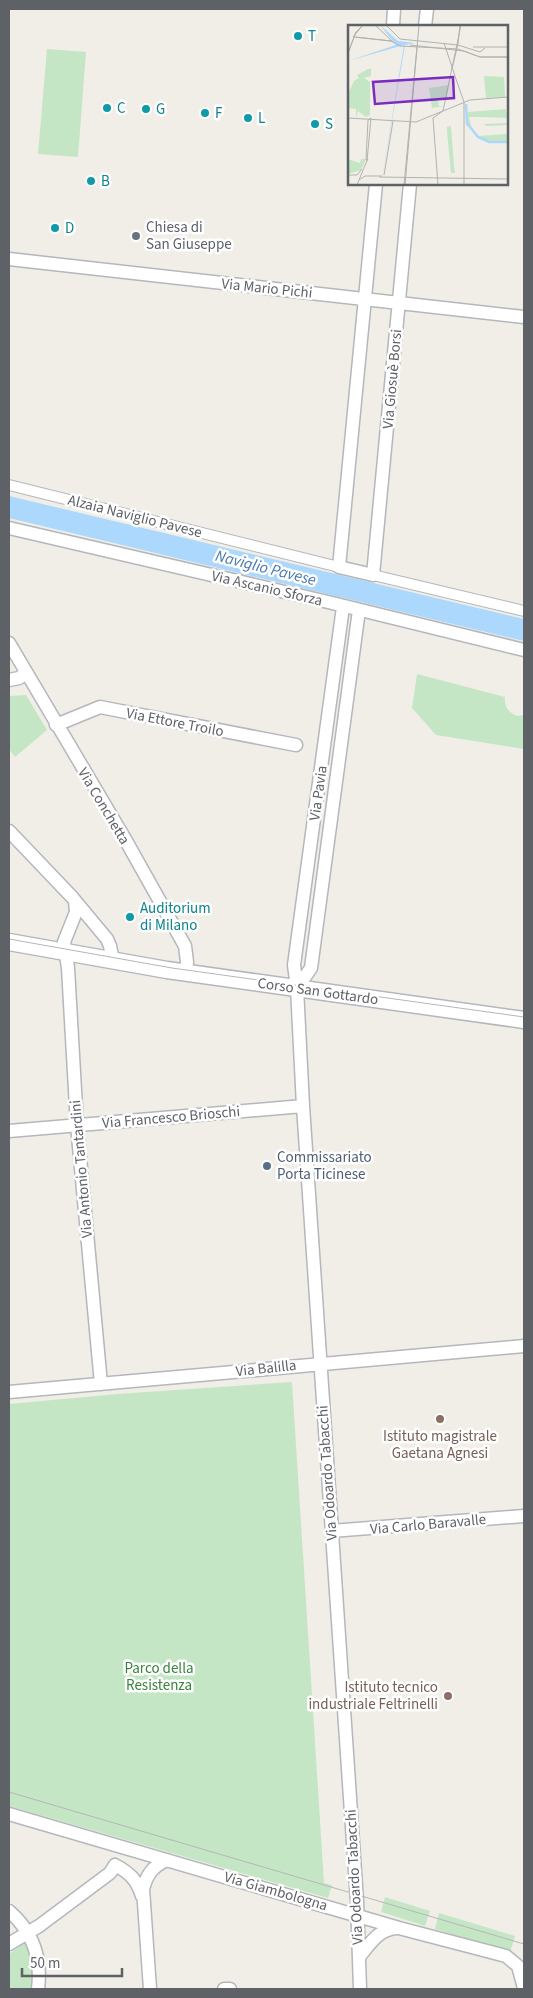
<svg xmlns="http://www.w3.org/2000/svg" width="533" height="1998" viewBox="0 0 533 1998" font-family="'Source Sans 3',sans-serif">
<rect width="100%" height="100%" fill="#f0eee7"/>
<path fill="#c5e6c5" d="M 47,49 L 86,52 L 78,157 L 38,154 Z
M 417,674 L 505,697 C 504,707 508,712 517,716 L 524,715 L 524,749 L 436,735 L 412,708 Z
M 26,695 L 47,730 L 15,757 L 9,749 L 9,696 Z
M 292,1382 L 324,1883 L 332,1885 L 328,1898 L 9,1806 L 9,1404 L 117,1394 Z
M 385,1897 L 430,1911 L 425,1926 L 381,1912 Z
M 439,1913 L 515,1936 L 510,1952 L 435,1929 Z
M 27,1941 L 34,1957 L 33,1989 L 12,1989 L 9,1987 L 9,1954 Z"/>
<path fill="#abd8fc" d="M 9,496 L 524,619 L 524,641 L 9,518 Z"/>
<g fill="none" stroke-linecap="round" stroke-linejoin="round">
<defs>
<path id="pedestrian" d="M 9,485 L 339,567
M 373,575 L 524,611"/>
<path id="minor" d="M 393,26 L 394,9
M 425,26 L 427,9
M 376,184 L 339,567 L 373,575 L 410,184
M 9,259 L 524,317
M 9,528 L 328,602 L 524,650
M 343,607 L 294,965 L 297,988 L 303,1106 L 357,1901 L 360,1989
M 9,643 L 125,839 L 185,946 L 187,962 L 186,973
M 9,680 L 19,678 L 26,673
M 56,725 L 100,707 L 296,745
M 9,831 L 72,897 L 107,939 L 110,946 L 113,961
M 75,901 L 76,912 L 64,942 L 68,968 L 77,1125 L 101,1384
M 297,988 L 311,968 L 359,610
M 9,1131 L 303,1106
M 9,1392 L 524,1346
M 331,1531 L 524,1516
M 9,1814 L 399,1928 L 506,1956 L 518,1966 L 524,1988
M 115,1865 C 130,1873 137,1880 142,1896
M 9,1911 C 33,1932 42,1958 38,1989
M 9,1944 L 39,1926 L 110,1873 L 115,1865
M 359,1957 C 370,1944 378,1929 397,1928
M 150,1989 L 143,1889 C 147,1874 153,1866 167,1860
M 224,1989 L 230,1989"/>
<path id="tertiary" d="M 9,942 L 167,970 L 524,1020"/>
</defs>
<use href="#pedestrian" stroke="#b4b7bb" stroke-width="12"/>
<use href="#minor" stroke="#b4b7bb" stroke-width="15"/>
<use href="#tertiary" stroke="#b4b7bb" stroke-width="19"/>
<use href="#pedestrian" stroke="#fff" stroke-width="10"/>
<use href="#minor" stroke="#fff" stroke-width="12"/>
<use href="#tertiary" stroke="#fff" stroke-width="16"/>
<path stroke="#b5b6b7" stroke-width="1" d="M 9,939 L 172,968 L 524,1017
M 9,1792 L 524,1944"/>
</g>
<g fill="#0f9aa8" stroke="#fff" stroke-width="2">
<circle cx="298" cy="36" r="5"/>
<circle cx="107" cy="108" r="5"/>
<circle cx="146" cy="109" r="5"/>
<circle cx="205" cy="113" r="5"/>
<circle cx="248" cy="118" r="5"/>
<circle cx="315" cy="124" r="5"/>
<circle cx="91" cy="181" r="5"/>
<circle cx="55" cy="228" r="5"/>
<circle cx="130" cy="917" r="5"/>
</g>
<circle fill="#6b7280" stroke="#fff" stroke-width="2" cx="136" cy="236" r="5"/>
<circle fill="#5c6f8a" stroke="#fff" stroke-width="2" cx="267" cy="1166" r="5"/>
<g fill="#8d6e63" stroke="#fff" stroke-width="2">
<circle cx="440" cy="1419" r="5"/>
<circle cx="448" cy="1696" r="5"/>
</g>
<g text-anchor="middle" stroke-width="5" stroke-linejoin="round" paint-order="stroke">
<g font-size="15" fill="#0d838f" stroke="#fff" text-anchor="start">
<text x="308" y="41">T</text>
<text x="117" y="113">C</text>
<text x="156" y="114">G</text>
<text x="215" y="118">F</text>
<text x="258" y="123">L</text>
<text x="325" y="129">S</text>
<text x="101" y="186">B</text>
<text x="65" y="233">D</text>
<text x="140" y="913">Auditorium<tspan x="140" dy="17">di Milano</tspan></text>
</g>
<g font-size="15" fill="#5b616d" stroke="#fff" text-anchor="start">
<text x="146" y="232">Chiesa di<tspan x="146" dy="17">San Giuseppe</tspan></text>
</g>
<g font-size="15" fill="#5e6267" stroke="#fff">
<text transform="translate(267 288) rotate(6)" y="5">Via Mario Pichi</text>
<text transform="translate(392 379) rotate(-85)" y="5">Via Giosuè Borsi</text>
<text transform="translate(135 516) rotate(14)" y="5">Alzaia Naviglio Pavese</text>
<text transform="translate(267 588) rotate(13)" y="5">Via Ascanio Sforza</text>
<text transform="translate(175 722) rotate(11)" y="5">Via Ettore Troilo</text>
<text transform="translate(318 793) rotate(-82)" y="5">Via Pavia</text>
<text transform="translate(104 806) rotate(59)" y="5">Via Conchetta</text>
<text transform="translate(318 991) rotate(8)" y="5">Corso San Gottardo</text>
<text transform="translate(171 1117) rotate(-5)" y="5">Via Francesco Brioschi</text>
<text transform="translate(81 1169) rotate(-95)" y="5">Via Antonio Tantardini</text>
<text transform="translate(266 1368) rotate(-6)" y="5">Via Balilla</text>
<text transform="translate(327 1473) rotate(-94)" y="5">Via Odoardo Tabacchi</text>
<text transform="translate(428 1524) rotate(-5)" y="5">Via Carlo Baravalle</text>
<text transform="translate(354 1877) rotate(-93)" y="5">Via Odoardo Tabacchi</text>
<text transform="translate(276 1891) rotate(16)" y="5">Via Giambologna</text>
</g>
<g font-size="15" fill="#4e5e75" stroke="#fff" text-anchor="start">
<text x="277" y="1162">Commissariato<tspan x="277" dy="17">Porta Ticinese</tspan></text>
</g>
<g font-size="15" fill="#785e54" stroke="#fff">
<text x="440" y="1441">Istituto magistrale<tspan x="440" dy="17">Gaetana Agnesi</tspan></text>
<text x="438" y="1692" text-anchor="end">Istituto tecnico<tspan x="438" dy="17">industriale Feltrinelli</tspan></text>
</g>
<g font-size="15" fill="#38843c" stroke="#fff">
<text x="159" y="1673">Parco della<tspan x="159" dy="17">Resistenza</tspan></text>
</g>
<g font-size="16" font-style="italic" fill="#4678af" stroke="#fff">
<text transform="translate(266 567) rotate(14)" y="6">Naviglio Pavese</text>
</g>
</g>
<g transform="translate(348 25)">
<rect width="160" height="160" fill="#f0eee7"/>
<path d="M 20,44 L 23,44 L 23,51 L 16,53 L 22,57 L 22,90 L 18,92 L 10,86 L 8,93 L 8,84 L 0,83 L 0,69 L 6,56 L 11,53 L 9,50 ZM 136,51 L 156,52 L 157,72 L 138,73 ZM 101,60 L 98,77 L 97,74 L 90,75 L 91,81 L 96,81 L 84,83 L 81,63 ZM 158,84 L 160,100 L 138,101 L 136,99 L 159,98 L 159,93 L 134,92 L 121,92 L 123,101 L 118,101 L 120,87 ZM 103,101 L 106,141 L 107,148 L 103,148 L 99,107 L 99,102 ZM 159,109 L 160,116 L 139,117 L 130,111 ZM 0,134 L 12,138 L 13,134 L 18,134 L 13,145 L 0,149 Z" fill="#c5e6c5"/>
<path d="M 32,0 L 50,16 L 67,18 L 57,20 L 33,160 L 56,20 L 0,36 L 48,20 Z" fill="#abd8fc"/>
<path fill="none" stroke="#abd8fc" stroke-width="2.5" d="M 118,79 L 119,98 L 130,112 L 141,117 L 160,117"/>
<path fill="none" stroke="#b2b2b0" stroke-width="1" d="M 15,0 L 5,12 L 43,16 L 52,21 L 110,24 L 132,32 L 160,32M 27,0 L 45,17M 38,0 L 52,14 L 110,20 L 132,27 L 137,23M 8,12 L 43,16M 96,18 L 109,57M 110,19 L 112,0M 62,20 L 116,26M 125,22 L 160,22M 116,26 L 132,32 L 160,32M 0,28 L 8,7 L 15,0M 0,28 L 8,7M 104,44 L 110,19M 109,57 L 116,77 L 116,160M 0,93 L 68,97 L 122,75 L 160,72M 18,135 L 20,95 L 23,93 L 19,136M 0,150 L 9,150 L 14,144M 36,150 L 45,96M 31,152 L 160,154M 11,155 L 17,151 L 34,151M 9,160 L 20,133M 56,160 L 69,22M 57,160 L 71,0M 90,160 L 85,93 L 95,86 L 113,0"/>
<path fill="#7b2cbf" fill-opacity="0.15" stroke="#7b2cbf" stroke-width="2.5" d="M 105,52 L 106,73 L 27,79 L 25,57 Z"/>
<rect width="160" height="160" fill="none" stroke="#5e6267" stroke-width="2.5"/>
</g>
<rect width="533" height="1998" fill="none" stroke="#5e6267" stroke-width="20"/>
<path d="M22 1968v8h100v-8" fill="none" stroke="#5e6267" stroke-width="2.5"/>
<text x="30" y="1968" font-size="15" fill="#5e6267" stroke="#ffffff" stroke-width="4" paint-order="stroke">50 m</text>
</svg>
